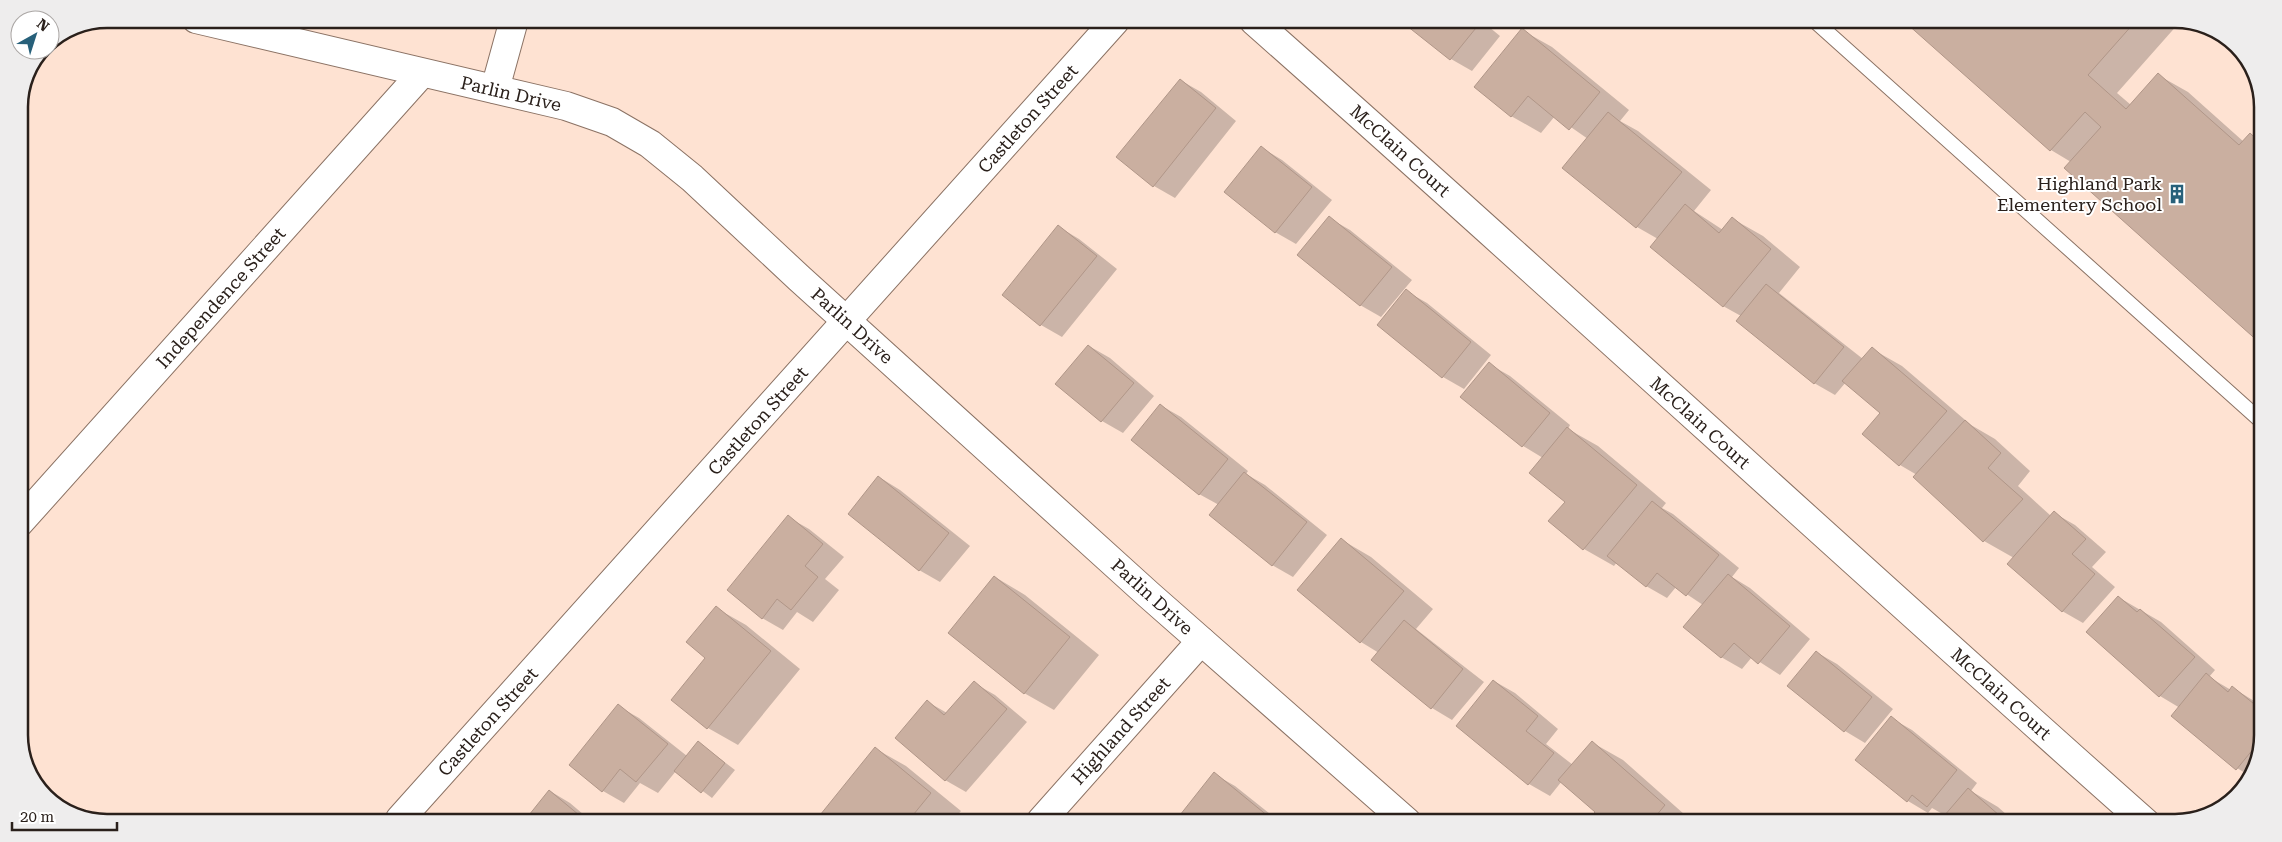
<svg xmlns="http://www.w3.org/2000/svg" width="2282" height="842" viewBox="0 0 2282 842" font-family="'Roboto Serif',serif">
<rect width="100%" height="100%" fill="#fee2d2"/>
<path fill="#0003" d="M 1404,22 L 1483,22 L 1500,36 L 1472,71 L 1451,59 Z
M 1908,23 L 2179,23 L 2117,93 L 2131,105 L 2158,75 L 2188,92 L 2244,142 L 2250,135 L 2263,142 L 2261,342 L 2065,168 L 2071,162 L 2051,150 Z
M 1522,30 L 1552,47 L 1629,110 L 1620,121 L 1638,131 L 1711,190 L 1694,211 L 1723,230 L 1733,219 L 1763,236 L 1800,267 L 1779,293 L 1863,359 L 1872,349 L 1902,366 L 1971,425 L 1995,439 L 2030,471 L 2018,486 L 2051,516 L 2054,513 L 2075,525 L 2106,552 L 2092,567 L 2115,587 L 2083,623 L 2062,611 L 2014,558 L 1984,541 L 1917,475 L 1900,465 L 1864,434 L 1882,413 L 1846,382 L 1835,395 L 1814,383 L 1741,316 L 1723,306 L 1658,239 L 1637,227 L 1564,168 L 1588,139 L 1555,116 L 1541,133 L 1511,116 Z
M 1180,80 L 1201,92 L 1236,121 L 1175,198 L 1154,186 Z
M 1262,148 L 1282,160 L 1332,200 L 1296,244 L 1275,232 Z
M 1329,218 L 1350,230 L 1412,280 L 1381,317 L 1360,305 Z
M 1059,227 L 1079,239 L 1117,269 L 1062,337 L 1041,325 Z
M 1406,291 L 1427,303 L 1491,355 L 1464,389 L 1443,377 L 1379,324 Z
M 1089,346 L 1110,358 L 1154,396 L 1123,433 L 1102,421 Z
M 1489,364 L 1510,376 L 1570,425 L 1568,429 L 1598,446 L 1666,503 L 1662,508 L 1673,514 L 1739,568 L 1732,577 L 1750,588 L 1810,639 L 1780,675 L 1752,657 L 1742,669 L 1721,657 L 1703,605 L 1676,587 L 1667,598 L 1646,586 L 1617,562 L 1614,566 L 1584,549 L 1566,502 L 1543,458 L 1523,446 L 1462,397 Z
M 1160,405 L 1181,417 L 1248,471 L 1246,474 L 1265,485 L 1327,535 L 1293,577 L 1272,565 L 1219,505 L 1199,494 Z
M 879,477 L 900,490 L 970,546 L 940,582 L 919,570 Z
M 788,517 L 809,529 L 844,557 L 825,579 L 839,590 L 813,622 L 797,612 L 783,630 L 762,618 Z
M 1342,540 L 1371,557 L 1433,609 L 1416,629 L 1484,682 L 1452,720 L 1432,708 L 1379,653 L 1361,642 L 1299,590 Z
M 995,577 L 1025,595 L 1099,655 L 1054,710 L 1024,693 Z
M 2118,597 L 2161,622 L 2215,670 L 2209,677 L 2231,690 L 2233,688 L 2259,704 L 2259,764 L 2250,776 L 2237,768 L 2180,708 L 2160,696 Z
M 716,608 L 746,625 L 800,669 L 738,745 L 708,728 L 673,700 L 707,657 Z
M 1816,652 L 1837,664 L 1893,709 L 1865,743 L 1845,731 Z
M 1494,681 L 1515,693 L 1558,729 L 1546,744 L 1573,765 L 1593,743 L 1623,760 L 1693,822 L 1587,822 L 1596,812 L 1562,781 L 1550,796 L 1529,784 L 1457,726 Z
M 974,683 L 995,695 L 1027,722 L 966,792 L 945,780 L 928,702 L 947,713 Z
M 618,706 L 639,718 L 687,756 L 698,742 L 735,770 L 712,798 L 676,771 L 658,793 L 640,783 L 624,803 L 603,791 L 571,764 Z
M 1891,718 L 1912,730 L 1977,783 L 1971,791 L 1998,807 L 2016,823 L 1940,823 L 1946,816 L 1932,808 L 1928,813 L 1908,801 Z
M 876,749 L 906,766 L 961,811 L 953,820 L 818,820 Z
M 1214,774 L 1235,786 L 1279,821 L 1189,821 L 1181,815 Z
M 550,791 L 570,803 L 590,820 L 526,820 Z"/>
<path fill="#caafa0" stroke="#b09688" d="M 1402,22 L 1479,22 L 1480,23 L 1450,60 Z
M 1906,23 L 2134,23 L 2088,75 L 2126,109 L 2158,73 L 2239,145 L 2250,133 L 2263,145 L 2261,344 L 2064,168 L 2101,127 L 2085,112 L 2050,151 Z
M 1522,28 L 1600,92 L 1569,130 L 1528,96 L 1511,117 L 1474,87 Z
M 1180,79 L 1216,108 L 1153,187 L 1116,157 Z
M 1608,112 L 1682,172 L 1636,228 L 1562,168 Z
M 1261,146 L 1312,187 L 1275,233 L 1224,192 Z
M 1685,204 L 1719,233 L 1732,217 L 1771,249 L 1723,307 L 1650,247 Z
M 1329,216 L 1392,267 L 1360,306 L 1297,255 Z
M 1058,225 L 1097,256 L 1040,326 L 1002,295 Z
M 1766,284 L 1844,347 L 1814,384 L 1736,321 Z
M 1406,289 L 1471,342 L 1442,378 L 1377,325 Z
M 1088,345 L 1134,383 L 1101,422 L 1055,384 Z
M 1872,347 L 1947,411 L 1899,466 L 1862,434 L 1880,413 L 1842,381 Z
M 1489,362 L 1550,413 L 1522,447 L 1460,397 Z
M 1160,404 L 1228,459 L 1199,495 L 1131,440 Z
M 1965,420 L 2001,453 L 1988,468 L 2023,499 L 1983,542 L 1913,477 Z
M 1567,427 L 1637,485 L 1583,550 L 1548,521 L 1565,502 L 1529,473 Z
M 1244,472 L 1307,522 L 1272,566 L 1209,515 Z
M 878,476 L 949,533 L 919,571 L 848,514 Z
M 1652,501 L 1719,555 L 1686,596 L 1657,573 L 1646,587 L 1607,556 Z
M 2054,511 L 2086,539 L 2072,554 L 2095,574 L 2062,612 L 2007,564 Z
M 788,515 L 823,544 L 805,566 L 818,577 L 791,610 L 777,599 L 762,619 L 727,590 Z
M 1341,538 L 1404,591 L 1360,643 L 1297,590 Z
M 1728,574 L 1790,626 L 1758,664 L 1734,643 L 1721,658 L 1683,627 Z
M 994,576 L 1070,637 L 1024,694 L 948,633 Z
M 2118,596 L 2137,612 L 2140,609 L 2195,657 L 2159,697 L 2086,632 Z
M 716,606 L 771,651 L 707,729 L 671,700 L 705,658 L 686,642 Z
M 1404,620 L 1463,669 L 1431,709 L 1371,660 Z
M 1816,651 L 1872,697 L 1844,732 L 1787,686 Z
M 2206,673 L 2228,692 L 2232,686 L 2259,708 L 2259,742 L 2236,770 L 2171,716 Z
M 1493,680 L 1538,716 L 1526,731 L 1554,753 L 1528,785 L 1456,726 Z
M 974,681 L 1007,709 L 945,781 L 895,738 L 927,700 L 944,715 Z
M 618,704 L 668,744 L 636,782 L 620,769 L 602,792 L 569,765 Z
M 1891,716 L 1957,770 L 1927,807 L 1912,795 L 1907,802 L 1855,760 Z
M 698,741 L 725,763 L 701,793 L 674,771 Z
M 1592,741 L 1665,805 L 1651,822 L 1586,822 L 1595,812 L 1558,780 Z
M 875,747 L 931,793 L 909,820 L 885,820 L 878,815 L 873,820 L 816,820 Z
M 1214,772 L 1274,821 L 1187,821 L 1180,815 Z
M 1968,788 L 2008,823 L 1938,823 Z
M 549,790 L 585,820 L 525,820 Z"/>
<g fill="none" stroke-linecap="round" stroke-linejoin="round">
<defs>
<path id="lane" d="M 1817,23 L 2261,421"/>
<path id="street" d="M 1254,21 C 1554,286 1847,558 2146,823
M 495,89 L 514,20
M 19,523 L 422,73
M 400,819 L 1115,21
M 1041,821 L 1201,641"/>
<path id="secondary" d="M 196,19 L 566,106 L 612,122 L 650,144 L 692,178 L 799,278 L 1149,595 L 1407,822"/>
</defs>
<use href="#lane" stroke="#8b7264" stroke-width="16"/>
<use href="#street" stroke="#8b7264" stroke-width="30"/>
<use href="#secondary" stroke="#8b7264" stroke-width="30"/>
<use href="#lane" stroke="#fff" stroke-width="14"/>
<use href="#street" stroke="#fff" stroke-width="28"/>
<use href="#secondary" stroke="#fff" stroke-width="28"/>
</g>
<defs>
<symbol id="building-bare" viewBox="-9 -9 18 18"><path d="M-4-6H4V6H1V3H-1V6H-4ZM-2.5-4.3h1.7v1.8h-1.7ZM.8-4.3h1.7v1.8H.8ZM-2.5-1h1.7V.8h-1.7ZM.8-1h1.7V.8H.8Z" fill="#27607a" stroke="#fff" stroke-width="2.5" paint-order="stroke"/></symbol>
</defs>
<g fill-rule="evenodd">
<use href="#building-bare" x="2163" y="180" width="28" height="28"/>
</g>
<g text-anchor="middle" stroke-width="4" stroke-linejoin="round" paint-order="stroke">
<g font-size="18" fill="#2a201b" stroke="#fff">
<text transform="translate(511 94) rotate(13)" y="6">Parlin Drive</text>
<text transform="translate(1028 119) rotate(-48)" y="6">Castleton Street</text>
<text transform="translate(1400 151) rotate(42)" y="6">McClain Court</text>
<text transform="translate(221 298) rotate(-48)" y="6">Independence Street</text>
<text transform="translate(852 326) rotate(42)" y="6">Parlin Drive</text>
<text transform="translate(758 421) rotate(-48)" y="6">Castleton Street</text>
<text transform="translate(1700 423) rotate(42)" y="6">McClain Court</text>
<text transform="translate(1152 597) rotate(42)" y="6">Parlin Drive</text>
<text transform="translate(2001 694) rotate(42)" y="6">McClain Court</text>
<text transform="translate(488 722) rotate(-48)" y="6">Castleton Street</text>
<text transform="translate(1121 731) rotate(-48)" y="6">Highland Street</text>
</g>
<g font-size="18" fill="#2a201b" stroke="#fff" text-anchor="end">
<text x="2162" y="190">Highland Park<tspan x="2162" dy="21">Elementery School</tspan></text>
</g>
</g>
<path d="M0 0H2282V842H0ZM107 28H2175A79 79 0 0 1 2254 107V735A79 79 0 0 1 2175 814H107A79 79 0 0 1 28 735V107A79 79 0 0 1 107 28Z" fill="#eeeded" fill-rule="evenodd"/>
<path fill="none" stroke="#2a201b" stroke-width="2.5" d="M107 28H2175A79 79 0 0 1 2254 107V735A79 79 0 0 1 2175 814H107A79 79 0 0 1 28 735V107A79 79 0 0 1 107 28Z"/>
<g transform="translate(35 35) rotate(39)"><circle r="24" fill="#ffffff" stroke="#aaa6a4"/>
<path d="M0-4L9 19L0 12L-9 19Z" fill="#27607a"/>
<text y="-8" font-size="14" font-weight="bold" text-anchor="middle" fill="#2a201b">N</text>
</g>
<path d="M12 822v8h105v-8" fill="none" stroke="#2a201b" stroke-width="2.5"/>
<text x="20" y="822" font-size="15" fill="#2a201b" stroke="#ffffff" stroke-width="4" paint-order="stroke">20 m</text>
</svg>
